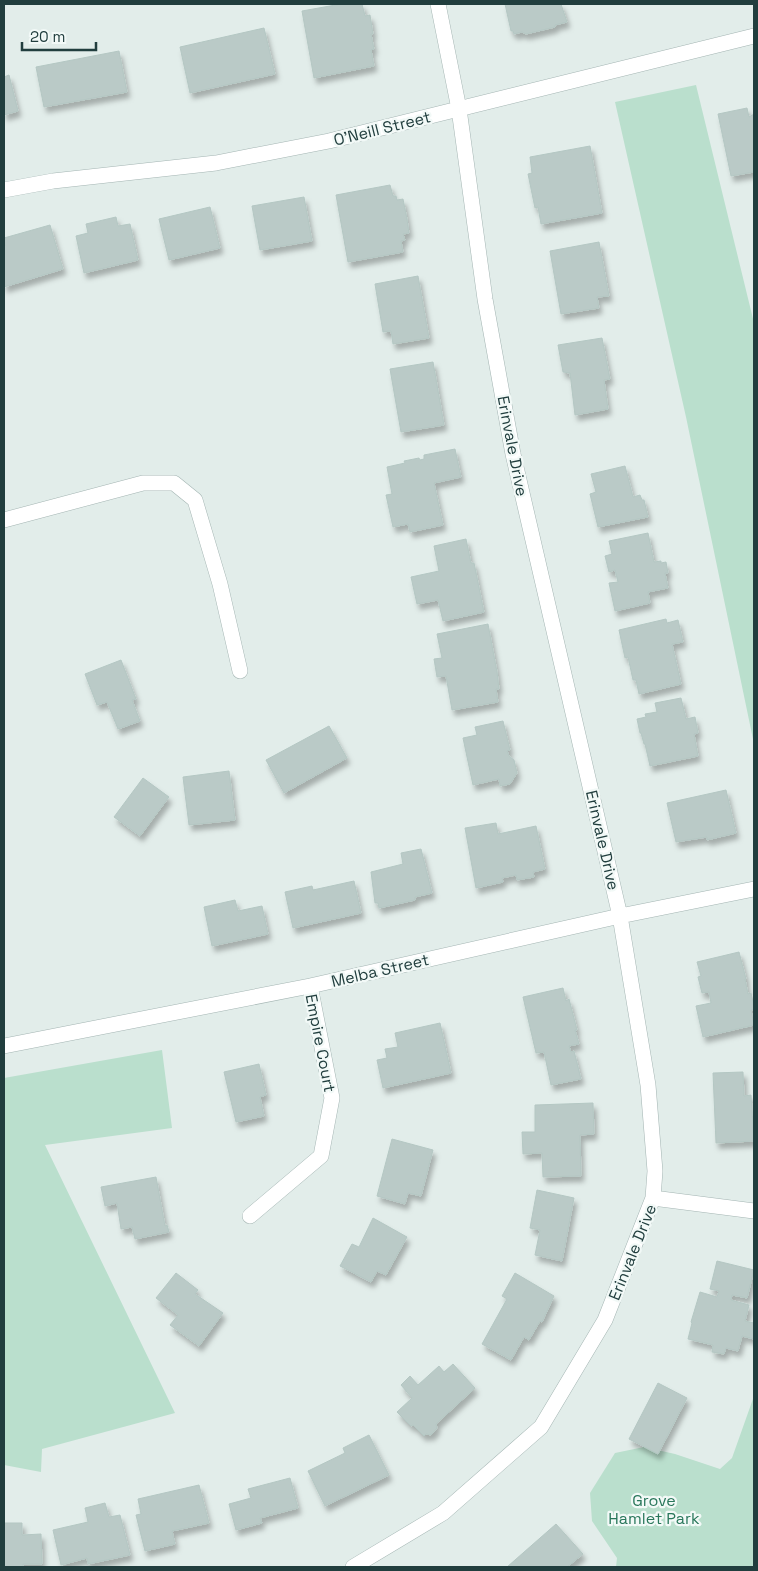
<svg xmlns="http://www.w3.org/2000/svg" width="758" height="1571" viewBox="0 0 758 1571" font-family="'Space Grotesk',sans-serif">
<defs>
<filter id="shadow"><feDropShadow dx="3" dy="5.5" stdDeviation="2.5" flood-color="#0004"/></filter>
</defs>
<rect width="100%" height="100%" fill="#e2edea"/>
<path fill="#badfcd" d="M 696,85 L 754,323 L 754,744 L 686,417 L 615,102 Z
M 162,1050 L 172,1128 L 45,1145 L 175,1413 L 42,1449 L 41,1472 L 4,1465 L 4,1078 Z
M 754,1396 L 754,1567 L 616,1567 L 617,1558 L 592,1521 L 590,1493 L 615,1453 L 644,1447 L 675,1454 L 720,1469 L 732,1458 Z"/>
<path fill="#bacac7" stroke="#b4c7c3" filter="url(#shadow)" d="M 341,4 L 362,4 L 365,16 L 370,15 L 373,34 L 371,34 L 374,49 L 371,50 L 374,66 L 314,78 L 302,11 Z
M 505,4 L 561,4 L 567,22 L 555,25 L 555,27 L 526,34 L 522,32 L 514,34 L 513,31 L 511,31 Z
M 264,28 L 275,74 L 190,93 L 180,47 Z
M 119,51 L 127,92 L 44,107 L 36,67 Z
M 9,75 L 18,111 L 4,115 L 4,77 Z
M 747,108 L 749,117 L 754,114 L 754,172 L 731,176 L 718,114 Z
M 590,146 L 602,213 L 541,224 L 538,207 L 535,208 L 528,174 L 532,173 L 530,157 Z
M 390,185 L 393,196 L 396,196 L 397,200 L 403,199 L 407,219 L 409,233 L 403,234 L 405,240 L 401,241 L 403,252 L 348,262 L 336,195 Z
M 304,197 L 312,241 L 260,250 L 252,206 Z
M 210,207 L 220,248 L 169,260 L 159,219 Z
M 116,217 L 118,226 L 130,224 L 138,260 L 84,273 L 76,236 L 88,233 L 86,224 Z
M 50,225 L 63,269 L 4,287 L 4,246 L 5,246 L 4,238 Z
M 599,242 L 609,296 L 597,297 L 599,308 L 561,314 L 550,251 Z
M 418,276 L 429,338 L 393,344 L 391,331 L 383,332 L 375,284 Z
M 602,338 L 610,379 L 604,380 L 608,409 L 575,415 L 570,373 L 563,372 L 558,345 Z
M 433,362 L 444,425 L 401,432 L 390,369 Z
M 455,449 L 461,477 L 434,483 L 443,525 L 410,532 L 408,524 L 393,527 L 386,495 L 392,494 L 387,467 L 405,463 L 404,461 L 419,458 L 420,460 L 424,459 L 424,455 Z
M 625,466 L 633,497 L 640,495 L 642,500 L 644,500 L 648,517 L 598,527 L 590,494 L 596,492 L 591,474 Z
M 648,533 L 654,562 L 661,561 L 661,563 L 666,562 L 668,573 L 665,573 L 668,588 L 648,592 L 650,603 L 615,611 L 609,583 L 618,582 L 615,570 L 609,572 L 605,556 L 612,554 L 609,541 Z
M 466,539 L 471,563 L 474,563 L 484,612 L 443,621 L 438,600 L 417,604 L 411,577 L 439,571 L 434,546 Z
M 666,619 L 667,623 L 678,620 L 683,642 L 672,644 L 681,684 L 639,694 L 636,680 L 633,680 L 628,657 L 625,658 L 619,630 Z
M 488,624 L 497,672 L 499,689 L 496,689 L 498,702 L 452,710 L 446,676 L 437,677 L 434,659 L 442,658 L 437,634 Z
M 121,660 L 136,699 L 132,700 L 140,721 L 118,729 L 107,702 L 97,705 L 85,674 Z
M 681,698 L 686,719 L 695,717 L 698,733 L 694,734 L 698,756 L 650,766 L 645,744 L 644,744 L 641,733 L 640,733 L 637,719 L 646,717 L 645,714 L 657,712 L 655,703 Z
M 503,721 L 510,750 L 507,751 L 509,756 L 514,760 L 517,773 L 510,784 L 500,786 L 499,779 L 473,785 L 463,738 L 477,735 L 475,727 Z
M 329,726 L 347,758 L 284,793 L 266,760 Z
M 229,771 L 235,820 L 189,825 L 183,777 Z
M 143,778 L 169,797 L 140,836 L 114,817 Z
M 726,790 L 736,833 L 707,840 L 707,837 L 676,842 L 667,803 Z
M 496,823 L 498,834 L 536,826 L 545,869 L 533,872 L 534,877 L 517,880 L 516,875 L 502,878 L 503,882 L 476,888 L 465,828 Z
M 421,849 L 432,893 L 415,897 L 415,900 L 379,908 L 378,903 L 375,903 L 371,872 L 403,864 L 401,853 Z
M 354,881 L 361,913 L 293,928 L 285,892 L 312,886 L 313,890 Z
M 235,900 L 238,911 L 262,906 L 268,934 L 212,946 L 204,907 Z
M 739,952 L 746,979 L 745,979 L 748,994 L 751,993 L 754,1007 L 754,1010 L 751,1010 L 754,1025 L 703,1037 L 696,1006 L 711,1003 L 709,992 L 702,993 L 698,977 L 701,976 L 697,962 Z
M 563,988 L 566,1001 L 569,999 L 577,1030 L 575,1030 L 579,1044 L 569,1046 L 571,1052 L 574,1051 L 581,1079 L 551,1085 L 544,1052 L 536,1053 L 523,997 Z
M 440,1023 L 451,1073 L 383,1088 L 377,1060 L 387,1058 L 385,1049 L 398,1047 L 395,1033 Z
M 259,1064 L 266,1095 L 260,1097 L 264,1116 L 236,1122 L 224,1072 Z
M 743,1072 L 744,1096 L 751,1095 L 754,1141 L 716,1143 L 713,1073 Z
M 593,1103 L 594,1134 L 580,1135 L 581,1176 L 543,1177 L 542,1153 L 523,1154 L 522,1132 L 535,1132 L 535,1105 Z
M 392,1139 L 433,1150 L 421,1196 L 408,1193 L 405,1204 L 377,1196 Z
M 156,1177 L 165,1226 L 167,1225 L 169,1232 L 135,1239 L 132,1227 L 121,1229 L 117,1203 L 105,1206 L 101,1187 Z
M 537,1190 L 574,1198 L 562,1261 L 535,1255 L 540,1230 L 530,1228 Z
M 373,1218 L 407,1237 L 386,1275 L 377,1271 L 371,1282 L 340,1266 L 352,1244 L 359,1247 Z
M 717,1261 L 754,1270 L 747,1298 L 732,1295 L 731,1300 L 749,1305 L 745,1321 L 754,1323 L 754,1339 L 742,1336 L 738,1351 L 726,1348 L 724,1354 L 712,1352 L 713,1345 L 688,1339 L 692,1323 L 691,1322 L 700,1292 L 717,1297 L 719,1291 L 710,1289 Z
M 176,1273 L 198,1290 L 195,1294 L 223,1313 L 199,1346 L 170,1325 L 178,1315 L 156,1298 Z
M 515,1273 L 554,1296 L 542,1322 L 540,1321 L 529,1340 L 524,1337 L 511,1360 L 482,1344 L 507,1299 L 502,1296 Z
M 453,1364 L 475,1388 L 436,1424 L 437,1428 L 431,1435 L 426,1434 L 424,1436 L 413,1425 L 411,1426 L 397,1412 L 412,1398 L 401,1385 L 410,1376 L 418,1385 L 439,1366 L 444,1372 Z
M 658,1383 L 687,1398 L 658,1454 L 629,1439 Z
M 369,1435 L 389,1475 L 325,1506 L 308,1471 L 345,1453 L 343,1448 Z
M 290,1478 L 298,1508 L 260,1518 L 262,1523 L 236,1530 L 229,1504 L 251,1498 L 248,1489 Z
M 199,1485 L 209,1523 L 172,1531 L 175,1544 L 145,1551 L 136,1515 L 141,1514 L 138,1499 Z
M 105,1503 L 109,1517 L 120,1515 L 130,1555 L 88,1564 L 87,1558 L 61,1565 L 53,1530 L 88,1522 L 85,1508 Z
M 4,1523 L 22,1523 L 22,1535 L 41,1534 L 42,1564 L 23,1564 L 23,1567 L 4,1567 Z
M 556,1524 L 583,1554 L 567,1567 L 507,1567 Z"/>
<g fill="none" stroke-linecap="round" stroke-linejoin="round">
<defs>
<path id="street" d="M 4,190 L 53,181 L 216,163 L 329,141 L 754,36
M 4,520 L 143,483 L 174,483 L 195,500 L 220,584 L 240,671
M 4,1046 L 310,986 L 620,916 L 754,889
M 653,1198 L 754,1211
M 250,1216 L 321,1156 L 332,1098 L 310,986
M 353,1567 L 443,1513 L 541,1427 L 605,1320 L 653,1198 L 655,1171 L 648,1085 L 620,916 L 513,454 L 485,299 L 459,109 L 438,4"/>
</defs>
<use href="#street" stroke="#a4b5b3" stroke-width="16"/>
<use href="#street" stroke="#fff" stroke-width="15"/>
</g>
<g text-anchor="middle" stroke-width="4.5" stroke-linejoin="round" paint-order="stroke">
<g font-size="16" fill="#213e3e" stroke="#f2f9f7">
<text transform="translate(382 128) rotate(-14)" y="6">O'Neill Street</text>
<text transform="translate(513 446) rotate(79)" y="6">Erinvale Drive</text>
<text transform="translate(603 840) rotate(77)" y="6">Erinvale Drive</text>
<text transform="translate(380 970) rotate(-13)" y="6">Melba Street</text>
<text transform="translate(321 1043) rotate(79)" y="6">Empire Court</text>
<text transform="translate(632 1252) rotate(-68)" y="6">Erinvale Drive</text>
</g>
<g font-size="16" fill="#29775b" stroke="#f2f9f7">
<text x="654" y="1506">Grove<tspan x="654" dy="18">Hamlet Park</tspan></text>
</g>
</g>
<rect width="758" height="1571" fill="none" stroke="#213e3e" stroke-width="10"/>
<path d="M22 42v8h74v-8" fill="none" stroke="#213e3e" stroke-width="2.5"/>
<text x="30" y="42" font-size="15" fill="#213e3e" stroke="#f2f9f7" stroke-width="4" paint-order="stroke">20 m</text>
</svg>
